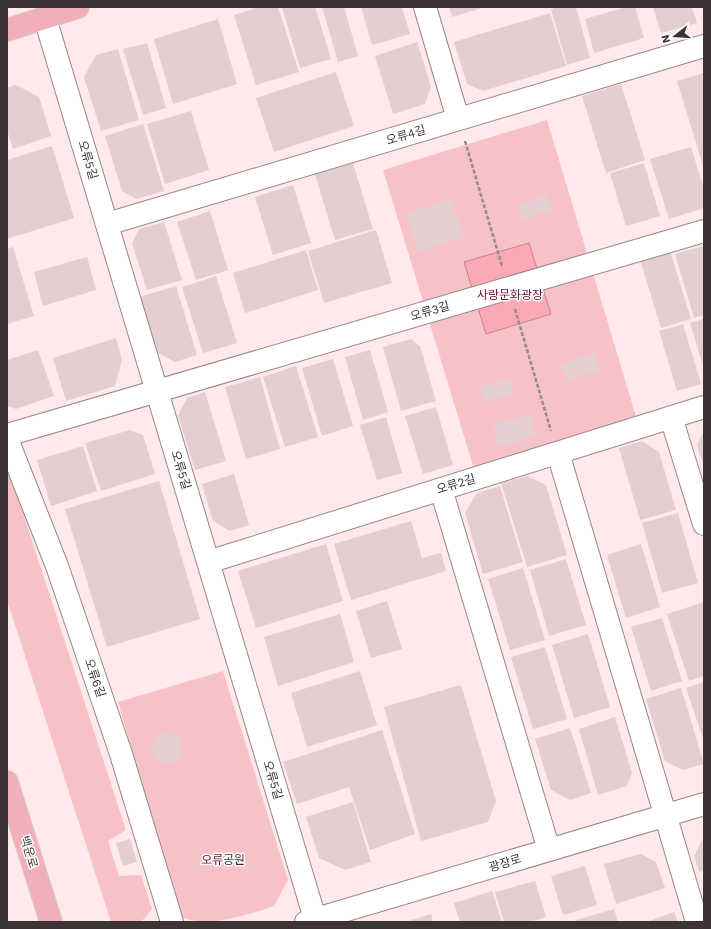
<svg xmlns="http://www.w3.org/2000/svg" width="711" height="929" viewBox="0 0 711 929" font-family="'Work Sans','Noto Sans KR',sans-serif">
<rect width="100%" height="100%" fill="#ffe9eb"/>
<path fill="#f6c1c7" d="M 547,120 L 637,420 L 474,469 L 383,170 Z
M 12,470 L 25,519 L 126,830 L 108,841 L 119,876 L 141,875 L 152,909 L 141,922 L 111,922 L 7,600 L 7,471 Z
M 223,671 L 288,880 L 274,906 C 246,915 209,929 181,917 L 118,702 Z"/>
<path fill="#fba9b5" stroke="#c2868f" d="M 529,243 L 551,314 L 486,334 L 464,262 Z"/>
<path fill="#e3ced0" d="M 259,7 L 278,7 L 299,72 L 256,85 L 234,15 Z
M 282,7 L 315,7 L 331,59 L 300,68 Z
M 322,7 L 344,7 L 358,56 L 338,62 Z
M 361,7 L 402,7 L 410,34 L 372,45 Z
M 449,7 L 485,7 L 452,17 Z
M 558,7 L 576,7 L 590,58 L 567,65 L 551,9 Z
M 627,7 L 635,7 L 644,38 L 594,53 L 585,19 Z
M 653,7 L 692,7 L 697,23 L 661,33 Z
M 550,13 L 566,66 L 483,91 L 467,84 L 454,42 Z
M 218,19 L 237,84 L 173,104 L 154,39 Z
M 417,42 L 431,86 L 425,104 L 393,114 L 375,56 Z
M 147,43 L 166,108 L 143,115 L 123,49 Z
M 118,49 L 139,120 L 101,131 L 84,77 L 96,55 Z
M 336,72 L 354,126 L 274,152 L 256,98 Z
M 704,73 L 704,169 L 677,81 Z
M 621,84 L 645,160 L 606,173 L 582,96 Z
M 16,85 L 39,97 L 51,136 L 13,149 L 7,130 L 7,88 Z
M 191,111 L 209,170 L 165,184 L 147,124 Z
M 143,124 L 164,191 L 137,199 L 122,191 L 105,136 Z
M 52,146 L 74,218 L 7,239 L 7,160 Z
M 691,147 L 704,189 L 704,208 L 669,219 L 650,159 Z
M 352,160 L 373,229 L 335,240 L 314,171 Z
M 644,163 L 660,216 L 626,226 L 610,173 Z
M 293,185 L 311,243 L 273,255 L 255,197 Z
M 547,194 L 553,210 L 522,221 L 516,205 Z
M 451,199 L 464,237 L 418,252 L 406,214 Z
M 210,211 L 228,270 L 196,280 L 177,222 Z
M 164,222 L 182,280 L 147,290 L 132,243 L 139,229 Z
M 376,230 L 392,283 L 324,303 L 308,251 Z
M 704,246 L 704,315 L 694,318 L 675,254 Z
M 13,247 L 34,316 L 7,324 L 7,249 Z
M 306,250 L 318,290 L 245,313 L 233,273 Z
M 670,251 L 691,319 L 661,328 L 640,260 Z
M 87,257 L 96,290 L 43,306 L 34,272 Z
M 216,276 L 237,343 L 203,353 L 182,287 Z
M 176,286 L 197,355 L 175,362 L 151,349 L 136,298 Z
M 704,319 L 704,369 L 690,323 Z
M 683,324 L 701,384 L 677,391 L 659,331 Z
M 116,338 L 122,360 L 115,386 L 66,401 L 53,358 Z
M 411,339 L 420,346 L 436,401 L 401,411 L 383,347 Z
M 38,350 L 54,396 L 16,409 L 7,406 L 7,360 Z
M 370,350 L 388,412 L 363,420 L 345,357 Z
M 595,353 L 600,370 L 566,381 L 561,364 Z
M 333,359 L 353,426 L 322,436 L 302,368 Z
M 296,366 L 318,437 L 285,447 L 263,377 Z
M 260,377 L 280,449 L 246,459 L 225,387 Z
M 509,378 L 514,393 L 485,403 L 480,387 Z
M 205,392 L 226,461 L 195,470 L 178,416 L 187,398 Z
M 436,407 L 453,465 L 423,474 L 405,416 Z
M 530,414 L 536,436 L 499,447 L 492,425 Z
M 386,417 L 402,473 L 377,480 L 360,425 Z
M 130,430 L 143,435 L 155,474 L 101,491 L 85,443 Z
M 704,430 L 704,467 L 697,445 Z
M 642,441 L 659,452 L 676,510 L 640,520 L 619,448 Z
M 83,446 L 97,491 L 51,506 L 37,460 Z
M 234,474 L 249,525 L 230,531 L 213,521 L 202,484 Z
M 527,476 L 546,485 L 567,555 L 527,567 L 501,483 Z
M 159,481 L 200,619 L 107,647 L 65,509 Z
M 500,486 L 523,562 L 483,574 L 465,513 L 477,493 Z
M 678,513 L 698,583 L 662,593 L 642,523 Z
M 411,521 L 422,558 L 441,553 L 446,571 L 351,600 L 334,544 Z
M 326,544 L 343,601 L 256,628 L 238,571 Z
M 641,544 L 660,607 L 626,618 L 607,555 Z
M 566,559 L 586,625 L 549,636 L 530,570 Z
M 523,568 L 545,640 L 510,650 L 488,579 Z
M 387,601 L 402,649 L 371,658 L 356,611 Z
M 704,602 L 704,676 L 689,681 L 667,614 Z
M 340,614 L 354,662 L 278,686 L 264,637 Z
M 662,618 L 682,681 L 651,691 L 631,627 Z
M 588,634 L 610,707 L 574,718 L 552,645 Z
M 545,647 L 567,719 L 533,729 L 511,657 Z
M 360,671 L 377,725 L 307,747 L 291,693 Z
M 704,682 L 704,742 L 686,688 Z
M 461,685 L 496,801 L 488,822 L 421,841 L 384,707 Z
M 681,688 L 704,764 L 683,770 L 665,761 L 646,699 Z
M 615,717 L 632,773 L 627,786 L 598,795 L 579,729 Z
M 570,728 L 591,793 L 570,800 L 551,790 L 535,739 Z
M 382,730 L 415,834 L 370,850 L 349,787 L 297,804 L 283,762 Z
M152 748a15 15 0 1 1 30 0a15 15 0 1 1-30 0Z
M 353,802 L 371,862 L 345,870 L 319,858 L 306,817 Z
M 704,837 L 704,870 L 699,872 L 694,856 Z
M 130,839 L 137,862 L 123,866 L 116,843 Z
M 641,854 L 656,862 L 665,888 L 616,904 L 604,864 Z
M 585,866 L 597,905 L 563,915 L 551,876 Z
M 535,881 L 546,917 L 530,922 L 504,922 L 495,892 Z
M 492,891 L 502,922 L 460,922 L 454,903 Z
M 614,909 L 618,922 L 577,922 L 576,920 Z
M 674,912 L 678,922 L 646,922 Z
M 431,914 L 433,922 L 405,922 Z"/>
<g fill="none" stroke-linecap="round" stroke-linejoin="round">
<defs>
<path id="minor" d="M 425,7 L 458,119
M 45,18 L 316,922
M 107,224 L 704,46
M 671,417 L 704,524
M 7,435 L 704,231
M 7,439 L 57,566 L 121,754 L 172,922
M 558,453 L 697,922
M 441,489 L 549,850
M 208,562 L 704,407
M 306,922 L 704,804"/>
<path id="major" d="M 7,30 L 78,7
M 7,782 L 51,922"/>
</defs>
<use href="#minor" stroke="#998688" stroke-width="24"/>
<use href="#major" stroke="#d4d2d3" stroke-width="24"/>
<path stroke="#988a8b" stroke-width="2.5" stroke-dasharray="4 2" stroke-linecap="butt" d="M 465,141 L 502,266
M 515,309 L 551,431"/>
<use href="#minor" stroke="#fff" stroke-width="22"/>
<use href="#major" stroke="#f1afba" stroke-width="22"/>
</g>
<g text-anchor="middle" stroke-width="3" stroke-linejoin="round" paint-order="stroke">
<g font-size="12" fill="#3c3435" stroke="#fff">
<text transform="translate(406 135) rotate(-17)" y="4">오류4길</text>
<text transform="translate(88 160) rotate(73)" y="4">오류5길</text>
<text transform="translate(430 311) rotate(-16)" y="4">오류3길</text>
<text transform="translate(181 470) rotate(73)" y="4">오류5길</text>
<text transform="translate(456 484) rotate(-17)" y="4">오류2길</text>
<text transform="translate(95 678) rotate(71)" y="4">오류6길</text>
<text transform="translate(273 780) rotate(73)" y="4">오류5길</text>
<text transform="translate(29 852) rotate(73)" y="4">백운로</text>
<text transform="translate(505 863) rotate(-17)" y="4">광장로</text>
</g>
<g font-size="12" fill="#6d142d" stroke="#fff">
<text x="510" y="299">사랑문화광장</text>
<text x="223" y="864">오류공원</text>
</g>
</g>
<rect width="711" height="929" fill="none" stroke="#3c3435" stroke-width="16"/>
<g transform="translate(675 36) rotate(253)" stroke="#ffffff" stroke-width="3" paint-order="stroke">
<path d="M0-3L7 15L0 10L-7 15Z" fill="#3c3435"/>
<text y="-6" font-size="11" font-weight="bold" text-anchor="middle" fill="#3c3435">N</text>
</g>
</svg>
